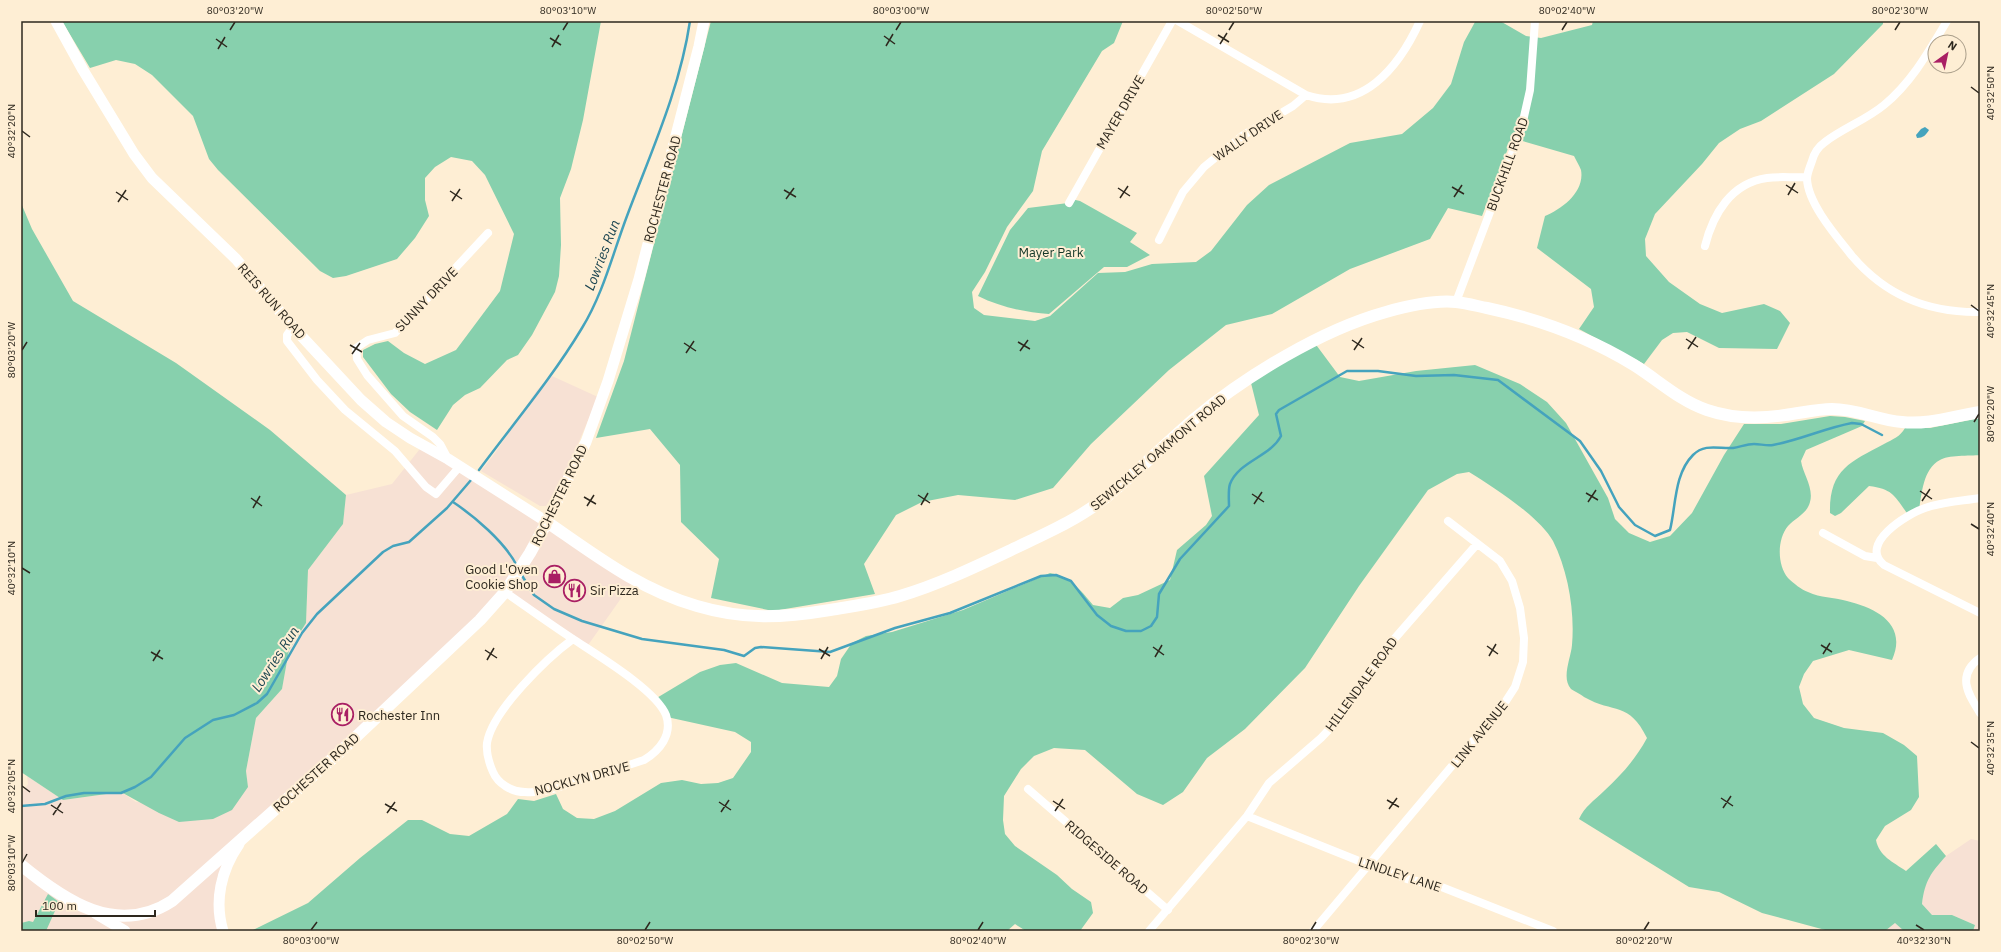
<svg xmlns="http://www.w3.org/2000/svg" width="2001" height="952" viewBox="0 0 2001 952" font-family="'IBM Plex Sans',sans-serif">
<rect width="100%" height="100%" fill="#feeed4"/>
<path fill="#f7e1d4" d="M 552,376 L 598,397 L 563,479 L 546,506 L 540,506 L 481,471 L 495,453 L 537,390 Z
M 423,445 L 634,580 L 586,648 L 506,593 L 244,837 L 226,866 L 223,931 L 43,931 L 21,923 L 21,792 L 25,789 L 28,784 L 27,776 L 63,800 L 121,792 L 136,802 L 248,787 L 246,771 L 256,718 L 282,689 L 289,650 L 306,623 L 308,570 L 343,524 L 346,495 L 392,484 Z
M 1971,839 L 1980,841 L 1980,931 L 1973,931 L 1975,925 L 1952,915 L 1932,915 L 1922,904 L 1924,886 L 1930,874 L 1946,856 Z
M 1895,923 L 1904,931 L 1883,931 L 1885,931 Z"/>
<path fill="#87d0ad" d="M 62,21 L 601,21 L 583,120 L 571,169 L 560,198 L 561,245 L 559,276 L 555,292 L 532,335 L 518,355 L 507,360 L 480,388 L 465,395 L 453,405 L 437,430 L 410,412 L 391,394 L 363,357 L 363,350 L 375,344 L 388,341 L 404,353 L 425,364 L 456,350 L 500,291 L 514,234 L 485,175 L 472,161 L 451,157 L 435,167 L 425,178 L 425,200 L 429,216 L 415,238 L 397,259 L 346,276 L 333,278 L 320,271 L 218,170 L 209,159 L 193,116 L 152,75 L 135,64 L 116,60 L 90,68 Z
M 711,21 L 1123,21 L 1114,43 L 1102,51 L 1042,151 L 1033,191 L 1007,227 L 985,272 L 972,292 L 974,308 L 984,315 L 1035,321 L 1050,316 L 1098,273 L 1125,272 L 1152,264 L 1196,262 L 1211,251 L 1247,205 L 1269,185 L 1350,143 L 1402,134 L 1433,108 L 1451,84 L 1464,42 L 1475,22 L 1500,21 L 1526,36 L 1541,38 L 1592,25 L 1593,21 L 1883,21 L 1883,24 L 1834,74 L 1761,121 L 1740,129 L 1719,143 L 1702,164 L 1655,214 L 1645,239 L 1646,256 L 1669,282 L 1700,304 L 1722,313 L 1764,304 L 1780,311 L 1790,323 L 1777,349 L 1719,348 L 1687,332 L 1673,333 L 1662,340 L 1644,364 L 1579,329 L 1594,307 L 1591,289 L 1537,248 L 1545,216 C 1562,209 1585,192 1581,170 C 1579,165 1576,160 1574,156 L 1512,138 L 1482,216 L 1448,208 L 1430,239 L 1350,269 L 1272,314 L 1226,325 L 1169,370 L 1091,444 L 1053,488 L 1015,500 L 958,495 L 922,502 L 896,515 L 864,564 L 875,594 L 773,611 L 711,598 L 719,559 L 681,522 L 680,465 L 650,429 L 596,438 L 624,361 Z
M 1071,199 L 1080,201 L 1137,233 L 1130,242 L 1150,255 L 1127,267 L 1104,267 L 1049,314 C 1024,312 1000,307 978,296 L 1010,230 L 1028,208 L 1068,203 Z
M 21,203 L 32,229 L 73,301 L 176,363 L 270,430 L 346,495 L 343,524 L 308,570 L 306,623 L 289,650 L 282,689 L 256,718 L 246,771 L 248,787 L 232,810 L 213,819 L 179,822 L 159,813 L 121,792 L 63,800 L 21,772 Z
M 1314,342 L 1340,377 L 1359,381 L 1416,371 L 1475,365 L 1520,384 L 1547,402 L 1566,423 L 1608,498 L 1615,519 L 1629,533 L 1650,542 L 1670,536 L 1692,513 L 1724,455 L 1744,424 L 1781,424 L 1830,416 L 1845,417 L 1865,421 L 1862,426 L 1806,450 L 1801,461 C 1803,474 1814,488 1810,502 C 1807,514 1795,518 1788,526 C 1777,539 1777,565 1788,578 C 1793,583 1802,590 1808,592 C 1821,598 1833,597 1847,601 C 1876,608 1908,624 1892,660 L 1849,650 L 1813,661 L 1804,674 L 1799,687 L 1803,704 L 1814,718 L 1844,728 L 1883,733 L 1904,745 L 1917,756 L 1919,797 L 1911,810 L 1885,826 L 1876,840 C 1879,856 1893,862 1906,871 L 1936,844 L 1946,856 C 1931,873 1925,880 1922,904 L 1932,915 L 1952,915 L 1975,925 L 1973,931 L 1904,931 L 1895,923 L 1885,931 L 1829,931 L 1762,913 L 1719,892 L 1689,887 L 1579,819 C 1585,806 1594,801 1604,791 C 1622,774 1635,760 1647,738 C 1629,701 1614,714 1584,697 C 1581,694 1575,692 1571,689 C 1561,678 1571,658 1572,645 C 1575,611 1568,571 1553,541 C 1539,516 1493,487 1469,472 L 1457,474 L 1428,490 L 1359,586 L 1305,668 L 1245,729 L 1207,758 L 1183,792 L 1163,805 L 1137,794 L 1085,750 L 1054,748 L 1034,756 L 1021,769 L 1004,796 L 1003,820 L 1005,834 L 1015,846 L 1057,875 L 1072,889 L 1091,902 L 1093,913 L 1080,931 L 1026,931 L 1015,924 L 1007,931 L 251,931 L 308,903 L 360,858 L 408,820 L 422,820 L 450,834 L 469,836 L 507,814 L 518,799 L 534,801 L 556,794 L 563,809 L 577,818 L 594,819 L 615,811 L 661,783 L 682,780 L 701,784 L 718,783 L 733,778 L 751,752 L 751,742 L 735,732 L 667,717 L 655,699 L 700,672 L 720,665 L 736,663 L 782,683 L 829,687 L 837,676 L 841,659 L 852,643 L 866,636 L 892,632 L 963,610 L 1050,573 C 1070,577 1080,589 1093,605 L 1110,608 L 1123,598 L 1138,595 L 1170,580 L 1177,550 L 1206,525 L 1212,516 L 1204,476 L 1259,415 L 1250,379 Z
M 1980,418 L 1980,455 C 1970,456 1947,455 1940,460 C 1923,469 1922,493 1919,510 L 1909,516 C 1895,497 1894,489 1869,486 L 1841,513 L 1835,516 L 1830,513 C 1829,470 1850,462 1884,444 C 1893,439 1900,437 1905,428 L 1930,428 Z
M 48,894 L 59,902 L 46,931 L 21,931 L 21,923 L 29,921 L 33,922 Z"/>
<path fill="#45a3bd" d="M 1925,127 L 1929,130 C 1926,135 1923,138 1917,138 L 1916,135 L 1921,129 Z"/>
<g fill="none" stroke-linecap="round" stroke-linejoin="round">
<path stroke="#45a3bd" stroke-width="2.5" d="M 479,470 C 514,423 552,378 582,328 C 603,294 613,253 627,216 C 651,152 680,89 690,21
M 453,502 C 474,516 505,542 517,566
M 521,574 L 534,595 L 554,609 L 582,621 L 642,639 L 724,650 L 744,656 L 755,648 L 761,647 L 830,652 L 895,628 L 950,613 L 1041,576 L 1056,575 L 1071,581 L 1097,615 L 1111,626 L 1126,631 L 1141,631 L 1151,626 L 1157,617 L 1159,594 L 1180,559 L 1229,506 C 1229,500 1228,490 1230,484 C 1239,461 1270,457 1281,436 L 1276,414 L 1279,410 L 1347,371 L 1378,371 L 1416,376 L 1454,375 L 1498,380 L 1580,441 L 1601,471 L 1619,507 L 1635,525 L 1655,536 L 1670,530 C 1676,506 1674,474 1693,455 C 1705,443 1719,449 1733,448 C 1740,447 1747,444 1754,444 C 1760,444 1767,446 1773,445 C 1800,440 1825,428 1852,423 L 1861,424 L 1882,435
M 21,806 L 45,804 L 66,796 L 84,793 L 121,793 L 135,787 L 151,777 L 185,738 L 213,720 L 234,715 L 257,703 L 267,694 L 302,633 L 317,614 L 383,552 L 393,546 L 409,542 L 447,508 L 471,480"/>
<path stroke="#fff" stroke-width="8" d="M 1178,21 L 1306,95 C 1362,114 1399,67 1420,21
M 1947,21 C 1929,51 1912,82 1884,105 C 1866,120 1843,128 1825,142 C 1818,147 1814,153 1812,161 C 1810,167 1807,173 1807,179 C 1808,204 1837,237 1852,256 C 1886,296 1928,313 1980,312
M 1069,203 L 1172,21
M 1159,240 L 1183,192 L 1204,167 L 1242,136 L 1293,106 L 1306,95
M 1705,246 C 1713,214 1731,183 1767,178 C 1780,176 1793,178 1807,177
M 1456,302 L 1521,130 L 1530,90 L 1535,21
M 293,327 L 287,335 L 287,341 L 317,380 L 345,410 L 395,451 L 426,487 L 436,494 L 460,466
M 448,459 L 440,444 L 433,437 L 403,416 L 367,375 L 357,359 L 356,348 L 368,340 L 395,333 L 488,233
M 1980,498 C 1962,501 1942,502 1925,508 C 1907,514 1858,544 1884,565 L 1980,613
M 1823,533 L 1865,556 L 1877,558
M 505,592 C 528,608 550,624 573,639 C 597,655 656,690 666,715 C 673,735 659,751 644,760 C 623,767 602,773 580,780 C 563,786 543,794 525,792 C 512,792 498,784 493,772 C 489,763 486,753 487,743 C 492,711 547,658 573,639
M 1980,658 C 1956,675 1968,694 1980,713
M 1028,789 L 1168,910
M 1247,816 L 1369,865 L 1407,879 L 1439,886 L 1553,931
M 1149,931 L 1247,816 L 1269,783 L 1321,738 L 1338,720 L 1389,645 L 1477,544
M 1313,931 L 1504,704 L 1515,687 L 1523,662 L 1524,638 L 1520,608 L 1512,581 L 1500,561 L 1448,521"/>
<path stroke="#fff" stroke-width="11" d="M 56,21 L 83,70 L 134,154 L 152,178 L 236,259 L 293,327 L 361,400 L 386,422 L 410,438 L 448,459 L 547,522 L 586,442 L 608,381 L 639,279 L 699,46 L 704,21
M 95,913 L 125,931
M 223,931 C 214,901 221,870 239,844"/>
<path stroke="#fff" stroke-width="12" d="M 21,865 C 65,901 117,937 172,901 L 342,750 L 480,620 L 505,592 L 530,553 L 547,522 C 595,555 640,590 697,606 C 744,620 782,618 830,610 C 853,606 877,603 900,596 C 937,585 973,568 1009,551 C 1042,535 1076,521 1105,498 C 1136,473 1164,445 1194,419 C 1246,376 1321,330 1386,312 C 1407,306 1434,300 1456,302 C 1466,303 1477,306 1487,308 C 1539,319 1588,337 1634,365 C 1658,380 1680,401 1707,410 C 1733,419 1759,419 1785,415 C 1801,413 1817,409 1832,409 C 1857,409 1878,420 1902,422 C 1928,425 1954,416 1980,412"/>
</g>
<path fill="none" stroke="#2e281e" stroke-width="1.5" d="M 230,30 L 235,22M 563,30 L 568,22M 896,30 L 901,22M 1229,30 L 1234,22M 1562,30 L 1567,22M 1895,30 L 1900,22M 1218,35 L 1229,42M 884,36 L 895,44M 550,38 L 561,45M 216,39 L 227,47M 1220,44 L 1227,33M 886,46 L 893,34M 552,47 L 559,35M 218,49 L 225,37M 1971,87 L 1979,93M 22,131 L 30,137M 1786,185 L 1798,193M 1452,187 L 1464,194M 1118,188 L 1130,196M 784,190 L 796,197M 450,191 L 462,199M 116,192 L 128,200M 1788,195 L 1795,183M 1454,197 L 1462,185M 1120,198 L 1128,186M 786,199 L 794,188M 452,201 L 460,189M 118,202 L 126,190M 1971,305 L 1979,311M 1686,339 L 1698,347M 1352,340 L 1364,348M 1018,342 L 1030,349M 684,343 L 696,351M 350,345 L 362,352M 1688,349 L 1696,337M 22,350 L 27,342M 1354,350 L 1362,338M 1020,351 L 1028,340M 686,353 L 694,341M 352,354 L 360,343M 1974,422 L 1979,414M 1920,491 L 1932,499M 1586,493 L 1598,500M 1252,494 L 1264,502M 918,495 L 930,503M 584,497 L 596,504M 251,498 L 262,506M 1922,501 L 1930,489M 1588,502 L 1596,490M 1254,504 L 1262,492M 921,505 L 928,493M 587,506 L 594,495M 253,508 L 260,496M 1971,524 L 1979,529M 22,568 L 30,573M 1821,645 L 1832,652M 1487,646 L 1498,654M 1153,647 L 1164,655M 819,649 L 830,656M 485,650 L 497,658M 151,652 L 163,659M 1823,654 L 1830,643M 1489,656 L 1496,644M 1155,657 L 1162,645M 821,659 L 828,647M 487,660 L 494,648M 153,661 L 160,650M 1971,742 L 1979,748M 22,786 L 30,792M 1721,798 L 1733,806M 1387,800 L 1399,807M 1053,801 L 1065,809M 719,802 L 731,810M 385,804 L 397,811M 51,805 L 63,813M 1723,808 L 1731,796M 1389,809 L 1397,798M 1055,811 L 1063,799M 721,812 L 729,800M 387,813 L 395,802M 53,815 L 61,803M 22,863 L 27,854M 1916,925 L 1924,930M 311,930 L 317,922M 645,930 L 650,922M 978,930 L 983,922M 1311,930 L 1316,922M 1644,930 L 1649,922"/>
<defs>
<symbol id="shop-ring" viewBox="-11 -11 22 22"><circle r="9.5" fill="#feeed4" stroke="#a91f64" stroke-width="1.5"/><path d="M-5-2.5h2.3a2.7 3.5 0 0 1 5.4 0H5L5.5 6h-11ZM-1.5-2.5h3a1.5 2.3 0 0 0-3 0Z" fill="#a91f64"/></symbol>
<symbol id="restaurant-ring" viewBox="-11 -11 22 22"><circle r="9.5" fill="#feeed4" stroke="#a91f64" stroke-width="1.5"/><path d="M-5-6h1v4h1v-4h1v4h1v-4h1v5L-1.5 .5V6h-2V.5L-5-1ZM5-6V6H3V1.5H1.5Q1.5-4 5-6Z" fill="#a91f64"/></symbol>
</defs>
<g fill-rule="evenodd">
<use href="#shop-ring" x="542" y="564" width="25" height="25"/>
<use href="#restaurant-ring" x="562" y="578" width="25" height="25"/>
<use href="#restaurant-ring" x="330" y="702" width="25" height="25"/>
</g>
<g text-anchor="middle" stroke-width="4" stroke-linejoin="round" paint-order="stroke">
<g font-size="13" fill="#2e281e" stroke="#feeed4">
<text transform="translate(1120 112) rotate(-60)" y="5">MAYER DRIVE</text>
<text transform="translate(1248 135) rotate(-34)" y="5">WALLY DRIVE</text>
<text transform="translate(1507 164) rotate(-70)" y="5">BUCKHILL ROAD</text>
<text transform="translate(662 189) rotate(-75)" y="5">ROCHESTER ROAD</text>
<text transform="translate(426 299) rotate(-46)" y="5">SUNNY DRIVE</text>
<text transform="translate(272 301) rotate(49)" y="5">REIS RUN ROAD</text>
<text transform="translate(1158 452) rotate(-40)" y="5">SEWICKLEY OAKMONT ROAD</text>
<text transform="translate(559 495) rotate(-64)" y="5">ROCHESTER ROAD</text>
<text transform="translate(1361 684) rotate(-54)" y="5">HILLENDALE ROAD</text>
<text transform="translate(1479 734) rotate(-51)" y="5">LINK AVENUE</text>
<text transform="translate(316 772) rotate(-42)" y="5">ROCHESTER ROAD</text>
<text transform="translate(582 778) rotate(-15)" y="5">NOCKLYN DRIVE</text>
<text transform="translate(1107 857) rotate(41)" y="5">RIDGESIDE ROAD</text>
<text transform="translate(1400 874) rotate(18)" y="5">LINDLEY LANE</text>
</g>
<g font-size="13" fill="#123627" stroke="#feeed4">
<text x="1051" y="257">Mayer Park</text>
</g>
<g font-size="13" fill="#2e281e" stroke="#feeed4" text-anchor="start">
<text x="538" y="574" text-anchor="end">Good L'Oven<tspan x="538" dy="15">Cookie Shop</tspan></text>
<text x="590" y="595">Sir Pizza</text>
<text x="358" y="720">Rochester Inn</text>
</g>
<g font-size="14" font-style="italic" fill="#1c4551" stroke="#feeed4">
<text transform="translate(602 255) rotate(-69)" y="5">Lowries Run</text>
<text transform="translate(275 659) rotate(-57)" y="5">Lowries Run</text>
</g>
</g>
<rect width="2001" height="952" fill="none" stroke="#feeed4" stroke-width="44"/>
<g transform="translate(1947 54) rotate(33)"><circle r="19" fill="#feeed4" stroke="#ab9f8b"/>
<path d="M0-3L7 15L0 10L-7 15Z" fill="#a91f64"/>
<text y="-6" font-size="11" font-weight="bold" text-anchor="middle" fill="#2e281e">N</text>
</g>
<path d="M36 910v6h119v-6" fill="none" stroke="#2e281e" stroke-width="2"/>
<text x="42" y="910" font-size="12" fill="#2e281e" stroke="#feeed4" stroke-width="3" paint-order="stroke">100 m</text>
<rect x="22" y="22" width="1957" height="908" fill="none" stroke="#2e281e" stroke-width="1.5"/>
<g font-size="10" text-anchor="middle" fill="#2e281e">
<text x="235" y="14">80°03'20"W</text>
<text x="568" y="14">80°03'10"W</text>
<text x="901" y="14">80°03'00"W</text>
<text x="1234" y="14">80°02'50"W</text>
<text x="1567" y="14">80°02'40"W</text>
<text x="1900" y="14">80°02'30"W</text>
<text transform="translate(1990 93) rotate(-90)" y="4">40°32'50"N</text>
<text transform="translate(11 131) rotate(-90)" y="4">40°32'20"N</text>
<text transform="translate(1990 311) rotate(-90)" y="4">40°32'45"N</text>
<text transform="translate(11 350) rotate(-90)" y="4">80°03'20"W</text>
<text transform="translate(1990 414) rotate(-90)" y="4">80°02'20"W</text>
<text transform="translate(1990 529) rotate(-90)" y="4">40°32'40"N</text>
<text transform="translate(11 568) rotate(-90)" y="4">40°32'10"N</text>
<text transform="translate(1990 748) rotate(-90)" y="4">40°32'35"N</text>
<text transform="translate(11 786) rotate(-90)" y="4">40°32'05"N</text>
<text transform="translate(11 863) rotate(-90)" y="4">80°03'10"W</text>
<text x="311" y="944">80°03'00"W</text>
<text x="645" y="944">80°02'50"W</text>
<text x="978" y="944">80°02'40"W</text>
<text x="1311" y="944">80°02'30"W</text>
<text x="1644" y="944">80°02'20"W</text>
<text x="1924" y="944">40°32'30"N</text>
</g>
</svg>
